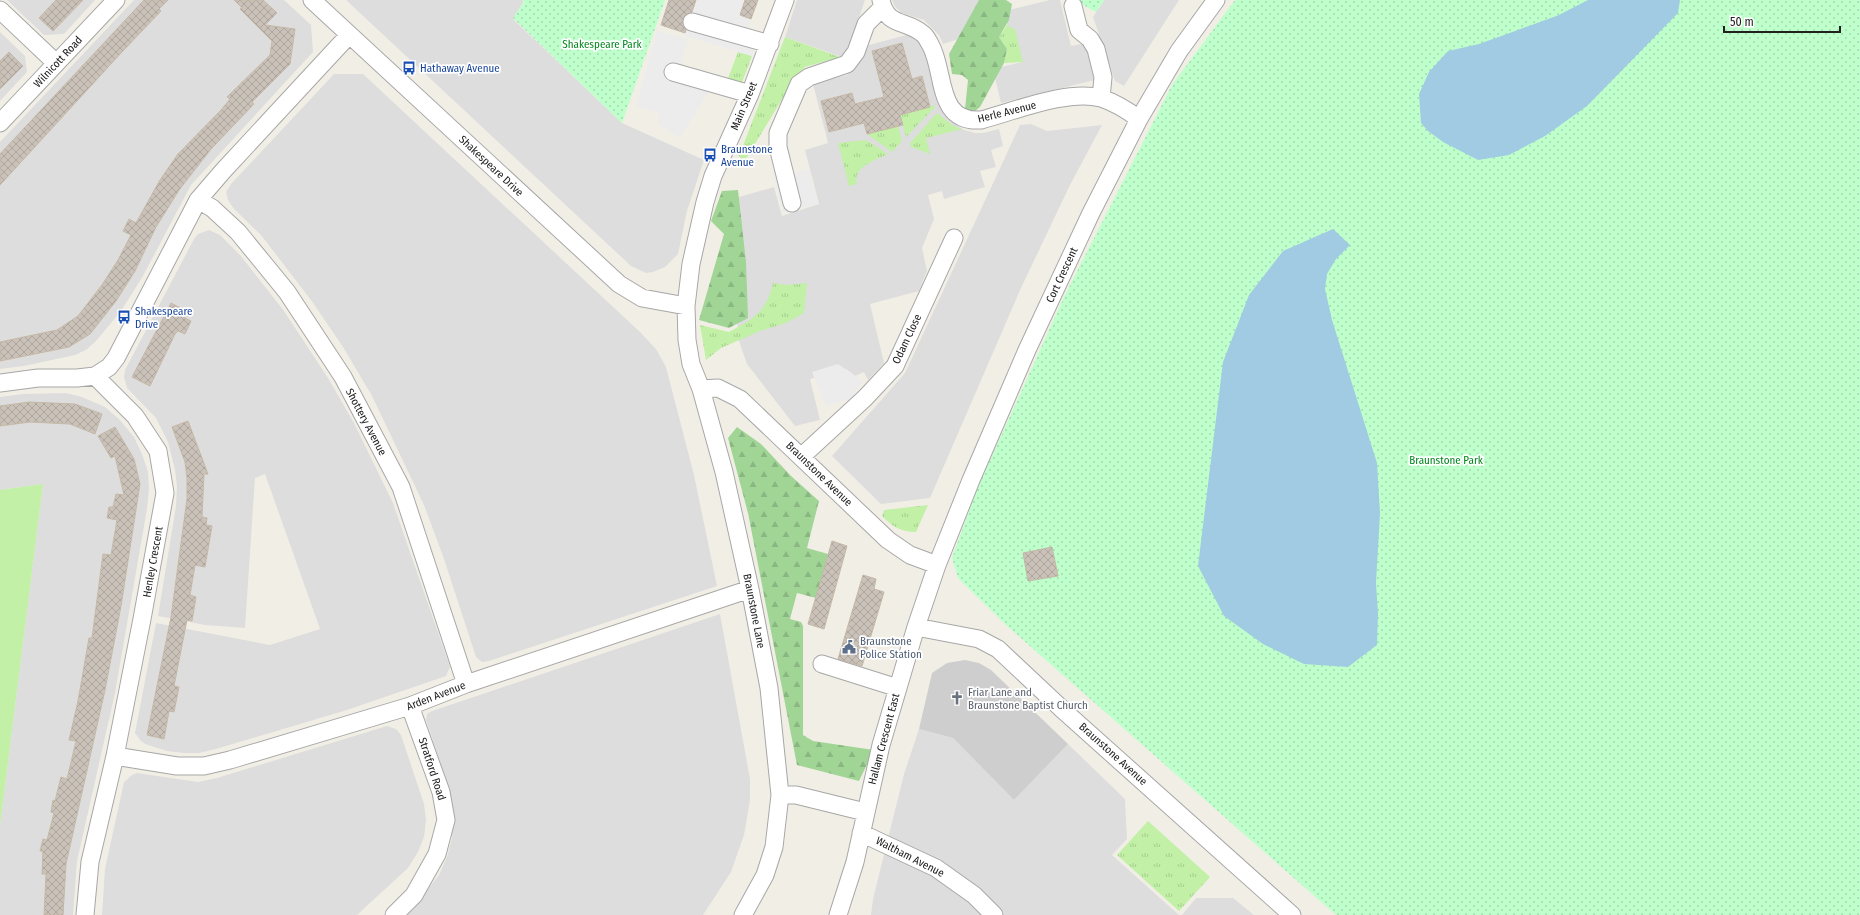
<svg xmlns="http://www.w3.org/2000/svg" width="1860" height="915" font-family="'Fira Sans Condensed',sans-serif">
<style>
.residential{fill:#dedddd}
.religious{fill:#cecece}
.grass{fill:url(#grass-tufts)}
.forest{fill:url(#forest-firs)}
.park{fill:url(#park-dots)}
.garden{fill:#c1f0a6}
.parking{fill:#ececec}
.water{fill:#a1cbe3}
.building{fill:url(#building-cross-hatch);stroke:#c5b8a6}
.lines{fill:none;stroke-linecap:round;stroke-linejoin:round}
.minor-casing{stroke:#a7a7a7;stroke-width:19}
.minor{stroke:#fff;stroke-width:17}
.labels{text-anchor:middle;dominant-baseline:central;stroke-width:3.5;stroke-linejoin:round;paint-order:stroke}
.park-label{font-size:11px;fill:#01851d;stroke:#fff}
.street-label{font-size:11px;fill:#202020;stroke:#fff}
.transit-label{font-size:11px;fill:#164399;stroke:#fff;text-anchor:start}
.service-label{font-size:11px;fill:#4e5e75;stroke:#fff;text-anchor:start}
.worship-label{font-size:11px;fill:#5b616d;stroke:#fff;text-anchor:start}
</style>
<defs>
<pattern id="grass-tufts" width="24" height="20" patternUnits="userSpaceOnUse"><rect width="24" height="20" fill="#c1f0a6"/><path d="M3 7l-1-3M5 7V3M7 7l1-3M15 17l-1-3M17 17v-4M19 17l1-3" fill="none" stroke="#a6ce8f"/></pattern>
<pattern id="forest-firs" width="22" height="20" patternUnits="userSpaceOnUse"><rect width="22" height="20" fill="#a0d596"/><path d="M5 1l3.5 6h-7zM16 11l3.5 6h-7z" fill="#8ab781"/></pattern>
<pattern id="park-dots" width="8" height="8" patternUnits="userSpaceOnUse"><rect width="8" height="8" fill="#beffcc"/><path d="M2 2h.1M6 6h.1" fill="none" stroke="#a3daaf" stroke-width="1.8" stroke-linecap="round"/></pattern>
<pattern id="building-cross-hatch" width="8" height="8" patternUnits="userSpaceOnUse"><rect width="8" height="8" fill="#cac2b8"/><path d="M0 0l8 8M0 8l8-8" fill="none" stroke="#ada69e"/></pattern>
</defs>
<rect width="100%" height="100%" fill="#f1efe5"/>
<path class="residential" d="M7 0H95L64 34 44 35Z
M134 0H284L311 25 313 52 191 185 143 276 121 311 96 341 86 350 75 355 24 366 0 369V142Z
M346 0H522L524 1 513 19 622 123 704 160 687 211 678 254 665 267 653 272 646 273 631 266Z
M797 0H865L845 58 785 37Z
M892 0H979L974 34 943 44 939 35 924 20 902 13 895 7Z
M1050 0H1060L1071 46 1086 43 1095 80 1001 103 993 69 1022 62 1009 31 1004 11Z
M1104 0H1179L1124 86 1115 81 1093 17Z
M0 32 25 56 27 72 0 101Z
M910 34 918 40 927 54 938 102 948 119 964 130 975 133H983L999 129 1003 146 991 150 996 167 980 171 985 187 944 199 942 191 928 195 934 219 922 248 927 271 919 291 870 304 884 363 868 380 864 372 855 376 846 369 810 379 820 420 795 426 747 364 739 341 735 299 732 199 774 187 782 216 819 204 805 150 828 143 813 84 847 75 856 67 869 45Z
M334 74H363L640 332 656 349 666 367 694 475 717 586 489 661 482 662 476 657 443 556 424 505 372 396 343 347 311 300 261 235 234 209 228 200 226 192 231 184Z
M1031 124 1047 131 1102 125 1070 185 1021 288 930 498 881 504 832 456 905 373 1020 125Z
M209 230 220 235 240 255 284 311 328 378 354 423 393 503 450 667 446 676 347 710 216 749 199 753H184L167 751 145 744 140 740 135 733 156 623 270 645 320 629 265 474 255 478 245 628 205 625 158 616 176 506 177 486 175 470 168 442 156 418 127 388 124 377 125 370 194 239 198 234Z
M66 393 82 397 105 407 119 419 134 437 142 454 148 472 149 488 147 509 115 693 77 861 73 915H0V826L43 484 0 490V397L23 394Z
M720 614 750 779V800L744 835 731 872 703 915H398L424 894 439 875 447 857 452 838 451 794 426 720 427 714 432 711Z
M387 726 396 729 401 735 424 804 426 820 424 837 418 852 408 868 357 915H102L105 869 124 782 132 775 137 773 198 782 217 778Z
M919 729 953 738 1014 800 1068 744 1125 799 1127 839 1112 855 1179 915H871L873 899 904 774Z
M1196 898H1233L1254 915H1182Z"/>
<path class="religious" d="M965 660 979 663 991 670 1068 744 1014 800 953 738 919 729 932 673 947 663Z"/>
<path class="grass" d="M1008 24 1009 27 1015 29 1023 62 1004 63 1007 49 999 37Z
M785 37 840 57 805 67 795 78 744 162 739 156Z
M738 52 752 56 741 85 727 81Z
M934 105 935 107 906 137 900 115Z
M937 113 952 125 962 129 926 138 930 154 911 147 910 143Z
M898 126 902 141 892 152 867 134Z
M866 140 888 154C876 160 852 167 857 184L849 186 838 143Z
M773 283 787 285 807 283 804 313 786 323 760 331 721 348 706 360 700 325 729 332C754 318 766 313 773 283Z
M928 505 916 532C901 532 893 527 882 516L884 510Z
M1148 821 1210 877 1179 911 1117 855Z"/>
<path class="forest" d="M979 0H1006L1012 4 1009 20 999 37 1007 49 1004 63 980 107 974 112 965 109 968 80 962 75 952 74 949 54Z
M738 190 746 262 748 318 729 328 699 320 724 234 711 221 722 191Z
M737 427 761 444 791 476 819 501 807 548 828 554 816 598 797 593 790 619 801 622 803 626V735L813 741 874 750 859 781 797 765 748 513 728 438Z"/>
<path class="park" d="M522 0H665L622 123 513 18 524 2Z
M1074 0H1104L1096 12Z
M1235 0H1860V915H1336L1006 625 958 578 952 558 977 489 1064 297 1172 85Z"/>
<path class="garden" d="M43 484 0 826V490Z"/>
<path class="parking" d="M697 0H745L740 15 751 19 748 30 760 34 752 56 685 36Z
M657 31 688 39 681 66 716 80 680 138 658 125 659 113 636 106Z
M809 169 818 204 783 213 774 178Z
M838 364 863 381 851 399 826 406 812 372Z"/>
<path class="water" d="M1588 0H1680L1678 13 1587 106 1545 136 1509 155 1478 160 1443 142 1428 131 1421 123 1419 94 1429 72 1448 51 1479 44 1507 34 1559 15Z
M1333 229 1350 245 1336 259 1327 274 1325 289 1332 320 1377 463 1380 513 1376 583 1378 614 1377 645 1348 667 1304 664 1263 644 1224 616 1198 566 1223 362 1249 295 1283 251Z"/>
<path class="building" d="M56 0H83L53 31 39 18Z
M144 0H168L159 9 161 11 121 53 0 185V154Z
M234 0H263L277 13 265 25 295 29 290 64 252 102 254 104 211 149 179 190 156 227 135 271 116 301 90 334 69 347 0 361V342L57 330 78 316 102 285 118 260 131 235 123 231 129 219 136 223 160 180 178 154 221 110 230 99 227 97 270 55 272 41 240 9 242 8Z
M669 0H696L692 12 685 15 683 19 682 25 686 30 685 33 661 25Z
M745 0H758L751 19 740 15Z
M902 43 912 79 922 76 930 107 900 115 903 125 867 134 864 123 829 132 821 101 852 93 855 104 884 97 872 51Z
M9 52 23 66 0 89V61Z
M171 303 188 312 185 318 191 321 185 334 178 331 175 334 150 386 132 377Z
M29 402 75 404 102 414 95 434 70 424 30 422 0 426V406Z
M188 421 208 474H204L202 517 207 518 206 525 212 526 205 567 195 565 190 595 196 597 192 621 187 620 174 686 179 687 174 712 169 711 164 739 147 735 171 617 187 499V478L185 462 172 427Z
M115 427 134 459 140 484 121 606 105 690 66 864 63 915H44L46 874H42L43 851H40L43 839 47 840 54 813 51 812 53 800 55 801 61 777 67 779 76 741 69 740 78 701 89 638H92L103 554 111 555 117 520 107 518 109 507H113L116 494 124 495 115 456 111 458 98 436Z
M832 541 847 546 824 629 808 624Z
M1052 547 1058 576 1028 581 1023 553Z
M863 575 876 579 874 589 884 592 862 666 838 659Z"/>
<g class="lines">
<g class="minor-casing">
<path id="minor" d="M312 0 619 284 642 298 686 306
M881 0C887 28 906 19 923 34 926 36 928 41 930 44 946 71 935 123 981 120 1015 111 1068 89 1101 98 1116 103 1127 110 1139 119
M1073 6 1079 30 1090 39 1096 49 1103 77 1101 98
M0 10 56 63
M692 22 770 44
M673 72 750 94
M0 123 116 0
M198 200 212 208 238 232 287 292 343 377 401 487 466 684
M792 203 778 147V133L799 84 809 77 847 64 856 52 866 24 882 8
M0 383 38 378H77L95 376 109 367 116 358 198 200 223 171 349 35
M701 389 718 388 740 399 888 540 910 555 937 565
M801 457 865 398 895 366 954 238
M916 627 979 639 998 649 1064 711 1292 915
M822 664 898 688
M115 756 177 766H204L230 760 410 706 466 684 750 589
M780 795H796L865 812
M861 833 936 868 974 895 994 915
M85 915 90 862 115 756 142 619 165 493 158 451 135 416 95 376
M394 915 414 895 437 854 446 820 441 792 410 706
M743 915 765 875 774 847 780 795 769 688 750 589 724 472 701 389 691 364 687 340 686 306 691 264 705 202 713 176 750 94 785 0
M838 915 855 862 881 745 916 627 937 565 971 480 1027 350 1091 213 1139 119 1179 51 1216 0"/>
</g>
<use href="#minor" class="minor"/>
</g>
<defs>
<g id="bus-bare" transform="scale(1.08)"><path d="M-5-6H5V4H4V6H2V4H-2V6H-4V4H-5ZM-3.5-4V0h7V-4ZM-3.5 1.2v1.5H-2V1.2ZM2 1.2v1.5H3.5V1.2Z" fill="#1a4fb4" stroke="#fff" stroke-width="2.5" paint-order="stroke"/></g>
<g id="civic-bare" transform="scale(1.08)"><path d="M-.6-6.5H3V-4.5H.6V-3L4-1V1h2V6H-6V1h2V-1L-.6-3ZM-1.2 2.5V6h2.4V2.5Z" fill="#5c6f8a" stroke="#fff" stroke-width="2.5" paint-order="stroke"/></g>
<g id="church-bare" transform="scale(1.08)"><path d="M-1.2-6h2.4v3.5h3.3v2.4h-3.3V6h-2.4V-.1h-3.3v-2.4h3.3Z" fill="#6b7280" stroke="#fff" stroke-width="2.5" paint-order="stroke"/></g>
</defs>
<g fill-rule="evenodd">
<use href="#bus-bare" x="409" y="68"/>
<use href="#bus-bare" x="710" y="155"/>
<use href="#bus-bare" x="124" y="317"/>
<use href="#civic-bare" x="849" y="647"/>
<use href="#church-bare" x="957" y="698"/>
</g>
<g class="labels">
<g class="park-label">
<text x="602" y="44">Shakespeare Park</text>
<text x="1446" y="460">Braunstone Park</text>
</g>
<g class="street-label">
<text transform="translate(58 62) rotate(-47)">Wilnicott Road</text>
<text transform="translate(744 106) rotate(-67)">Main Street</text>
<text transform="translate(1007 112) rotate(-14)">Herle Avenue</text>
<text transform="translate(491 166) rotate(43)">Shakespeare Drive</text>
<text transform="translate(1062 275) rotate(-65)">Cort Crescent</text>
<text transform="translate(907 339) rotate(-65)">Odam Close</text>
<text transform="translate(366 422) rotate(62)">Shottery Avenue</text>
<text transform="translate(819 474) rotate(44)">Braunstone Avenue</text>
<text transform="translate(153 562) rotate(-80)">Henley Crescent</text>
<text transform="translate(754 611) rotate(79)">Braunstone Lane</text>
<text transform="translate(436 696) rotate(-21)">Arden Avenue</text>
<text transform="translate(884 739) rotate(-75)">Hallam Crescent East</text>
<text transform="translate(1113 754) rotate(42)">Braunstone Avenue</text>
<text transform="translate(432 769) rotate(72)">Stratford Road</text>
<text transform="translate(910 857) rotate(27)">Waltham Avenue</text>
</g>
<g class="transit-label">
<text x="420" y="68">Hathaway Avenue</text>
<text x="721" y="149">Braunstone<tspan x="721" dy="13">Avenue</tspan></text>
<text x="135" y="311">Shakespeare<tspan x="135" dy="13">Drive</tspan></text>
</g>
<g class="service-label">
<text x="860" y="641">Braunstone<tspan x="860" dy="13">Police Station</tspan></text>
</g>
<g class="worship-label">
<text x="968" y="692">Friar Lane and<tspan x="968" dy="13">Braunstone Baptist Church</tspan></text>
</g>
</g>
<path d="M1724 26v6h116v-6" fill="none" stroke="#202020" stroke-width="2"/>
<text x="1730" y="26" font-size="12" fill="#202020" stroke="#ffffff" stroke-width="3" paint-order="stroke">50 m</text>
</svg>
